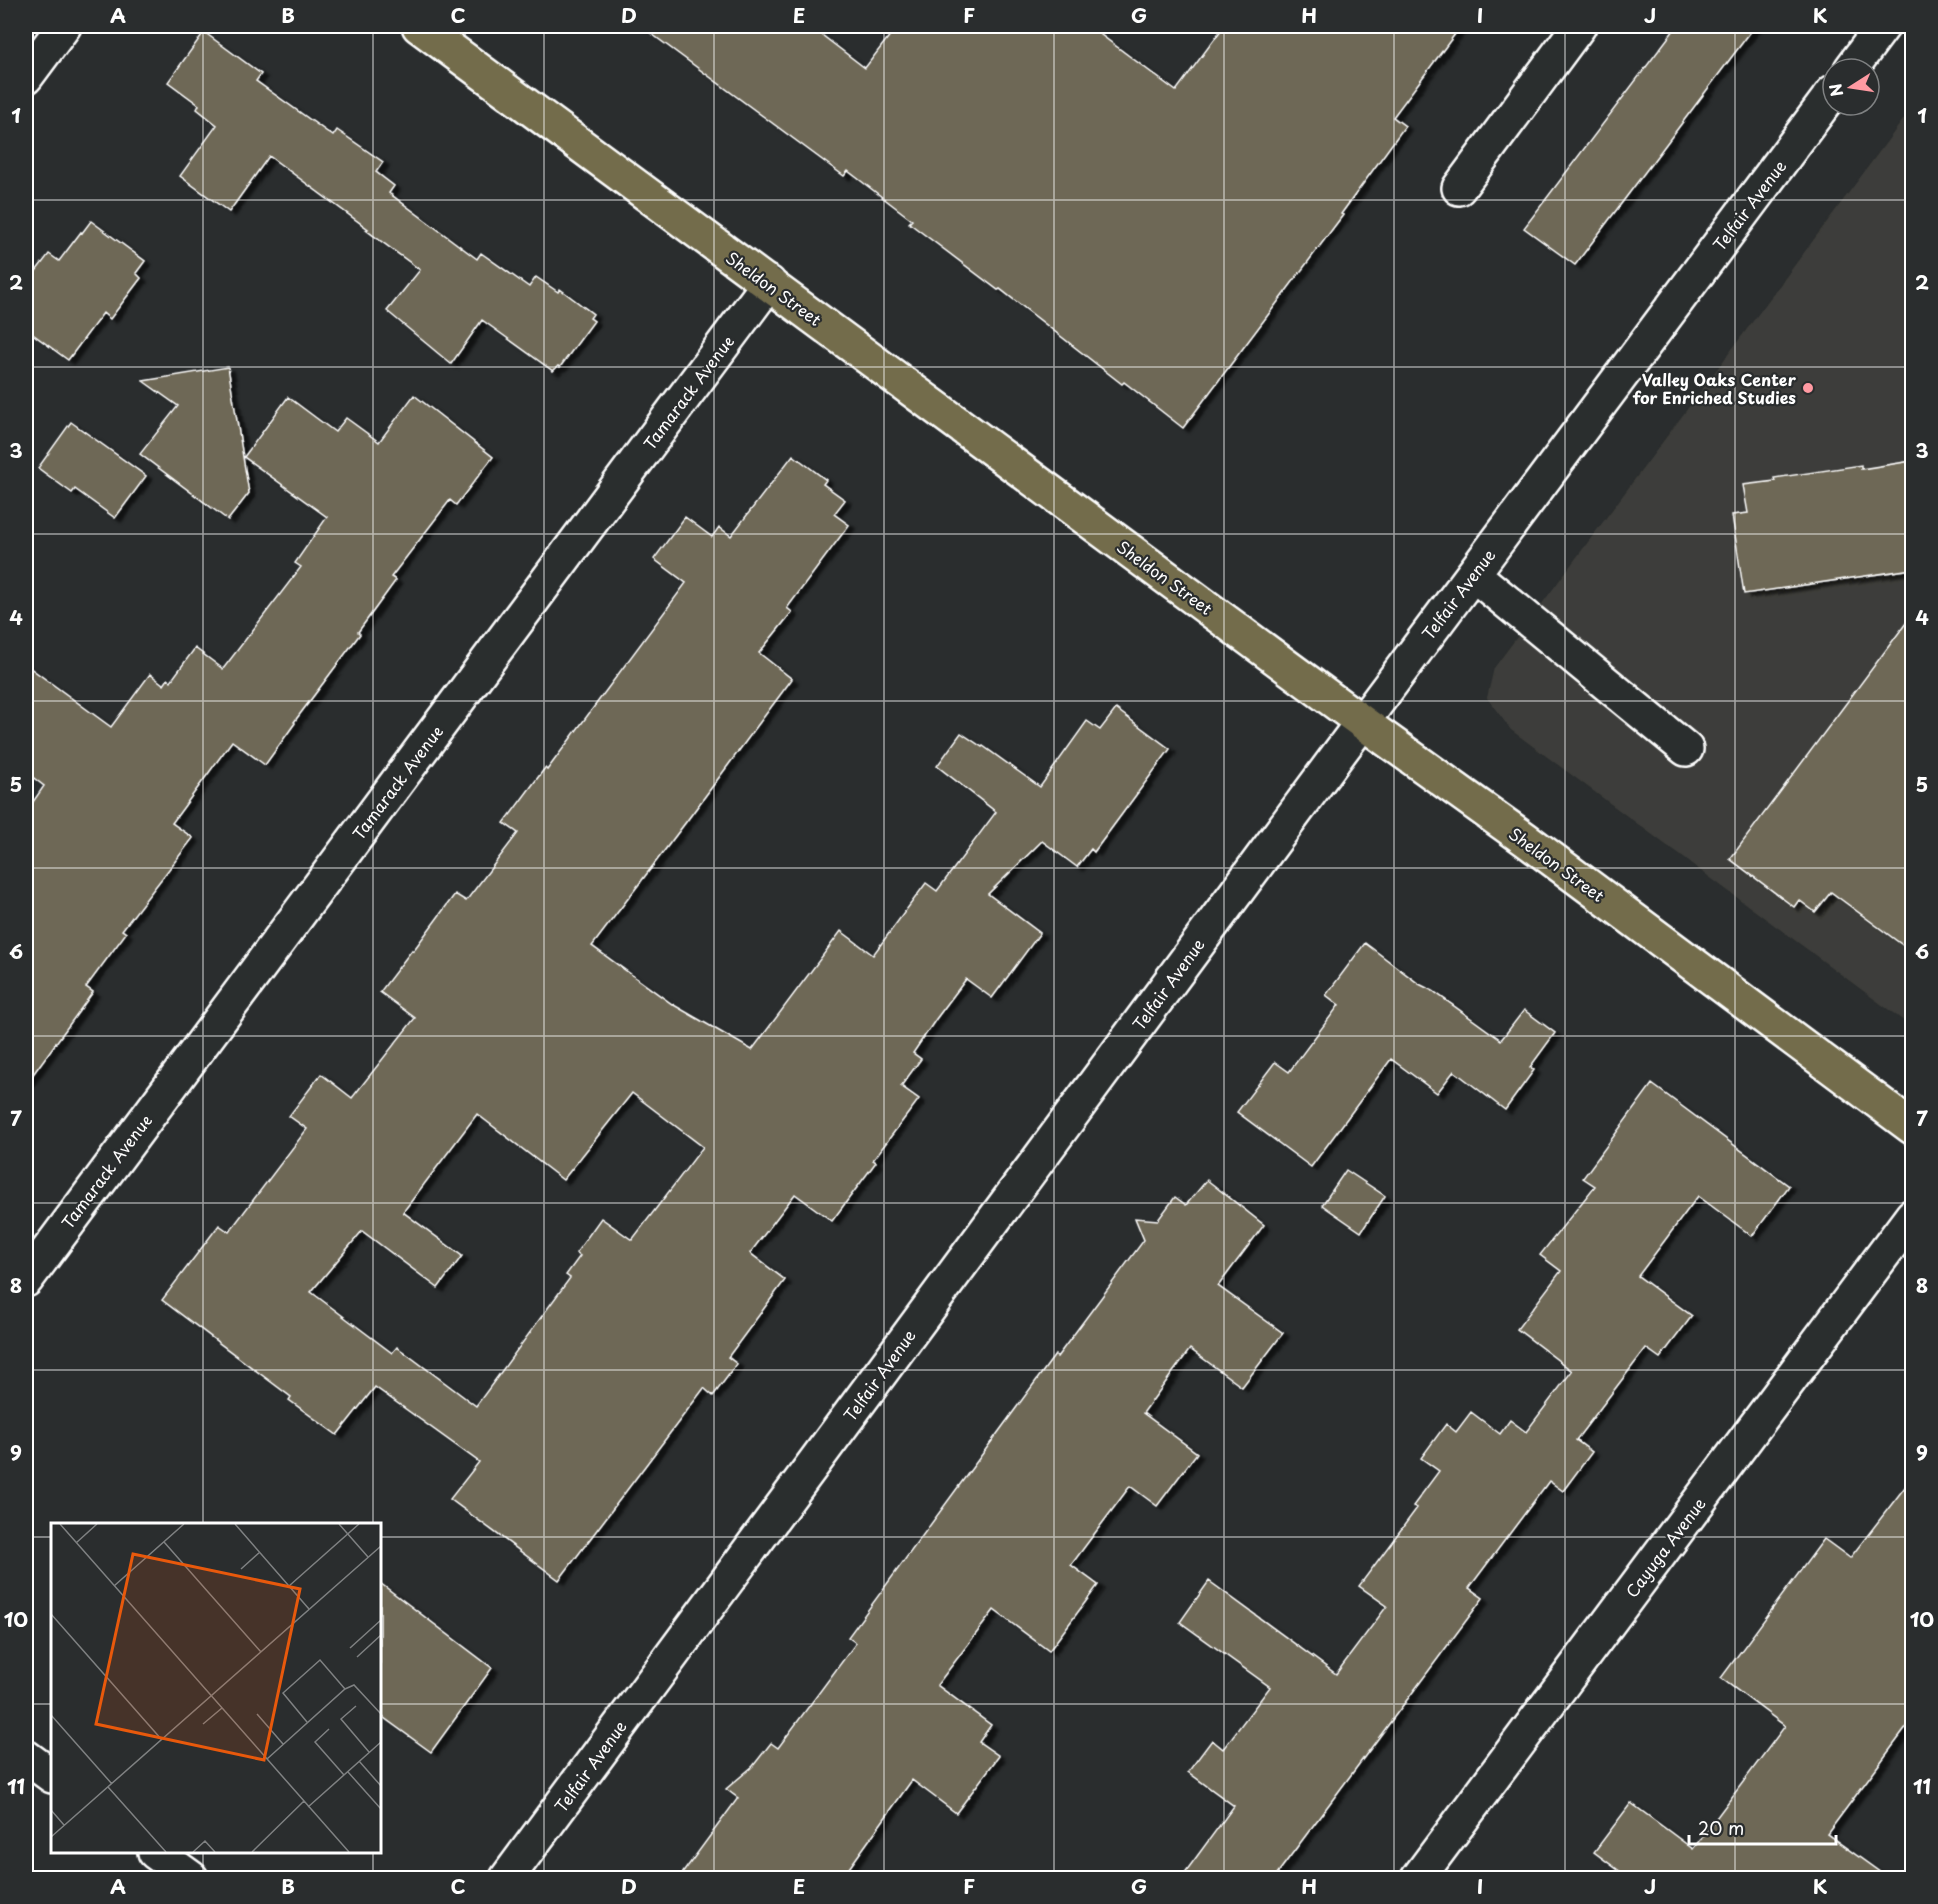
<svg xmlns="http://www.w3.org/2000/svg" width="1938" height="1904" font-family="'Playpen Sans',sans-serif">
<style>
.built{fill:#3e3e3a}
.building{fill:#6e6756;stroke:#fff;stroke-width:1.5;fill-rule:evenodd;filter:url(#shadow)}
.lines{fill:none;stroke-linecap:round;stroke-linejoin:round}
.minor-casing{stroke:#fff;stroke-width:38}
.major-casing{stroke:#fff;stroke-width:38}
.minor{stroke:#2a2d2e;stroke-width:33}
.major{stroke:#736c4b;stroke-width:33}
.grid{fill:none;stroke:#fff;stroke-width:1.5;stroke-opacity:0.55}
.poi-dot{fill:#ff9aa2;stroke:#2a2d2e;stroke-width:2}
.labels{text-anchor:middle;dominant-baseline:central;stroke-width:4.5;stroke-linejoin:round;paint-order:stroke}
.street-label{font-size:16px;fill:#fff;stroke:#2a2d2e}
.poi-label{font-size:16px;font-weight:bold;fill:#fff;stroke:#2a2d2e;text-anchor:end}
.inset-road{fill:none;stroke:#7f8182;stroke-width:1.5}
.view{fill:#e8590c;fill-opacity:0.15;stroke:#e8590c;stroke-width:3}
.inset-edge{fill:none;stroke:#fff;stroke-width:3}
.neatline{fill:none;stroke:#fff;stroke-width:2}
.grid-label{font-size:20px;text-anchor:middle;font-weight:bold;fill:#fff}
</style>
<defs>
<filter id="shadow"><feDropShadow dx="6" dy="4" stdDeviation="1.5" flood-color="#0009"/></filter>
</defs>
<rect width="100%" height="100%" fill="#2a2d2e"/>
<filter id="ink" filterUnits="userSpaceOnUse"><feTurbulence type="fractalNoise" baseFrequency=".0167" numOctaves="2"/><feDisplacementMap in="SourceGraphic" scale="12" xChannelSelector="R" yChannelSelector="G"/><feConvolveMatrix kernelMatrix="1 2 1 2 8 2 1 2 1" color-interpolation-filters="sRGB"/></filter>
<g filter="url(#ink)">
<path class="built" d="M1912 108V1027L1511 730 1487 698 1494 668Z"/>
<path class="building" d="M641 26H810L865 68 897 26H1089L1176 91 1224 26H1461L1393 117 1405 126 1341 214 1343 215 1183 428 1124 382 1122 384 1000 289 998 290 909 223 912 220 848 171 844 176Z
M1677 26H1755L1575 265 1524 228Z
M204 32 261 74 256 81 333 136 337 130 383 162 376 172 394 186 389 193 477 259 481 253 529 287 536 277 558 292 560 289 593 314 590 318 594 321 560 367 558 366 553 371 482 320 451 364 387 311 420 270 366 230 368 229 269 156 229 212 180 176 217 125 197 109 199 105 168 82Z
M91 221 145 261 136 273 141 278 110 319 103 313 68 360 26 329V284L49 254 59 261 81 232 82 233Z
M228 367 249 493 228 520 140 454 178 406 143 381Z
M414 395 493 457 456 505 450 500 391 577 396 580 358 632 360 634 294 722 295 723 265 765 232 741 172 823 193 838 122 930 126 933 86 987 93 992 26 1084V812L44 786 26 772V665L111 727 150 674 164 685 168 679 171 681 195 648 223 669 301 567 295 563 327 517 244 457 288 397 335 432 346 418 379 442Z
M71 422 146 476 115 518 75 489 72 493 38 468Z
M793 455 826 480 823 484 845 500 834 514 849 525 787 608 792 612 759 653 792 679 686 822 592 946 672 1004 752 1050 841 931 873 955 926 883 937 891 996 812 937 766 961 733 982 747 983 746 1040 787 1087 721 1100 730 1116 709 1170 749 1094 852 1091 849 1077 867 1042 841 988 894 1040 933 992 998 966 979 936 1019 913 1053 921 1059 901 1086 919 1099 873 1160 876 1162 832 1221 795 1194 750 1253 785 1280 728 1357 737 1364 713 1396 704 1388 559 1580 450 1499 479 1462 375 1387 337 1435 289 1400 291 1397 162 1300 219 1225 229 1232 307 1129 289 1116 321 1074 352 1098 415 1018 380 992 412 950 413 951 455 894 466 901 518 833 504 823 545 768 547 770 686 583 654 559 685 517 712 537 719 527 731 536ZM632 1093 703 1147 632 1240 601 1218 576 1253 580 1256 566 1275 570 1278 476 1406 397 1347 392 1353 311 1292 362 1231 438 1288 462 1256 403 1212 477 1114 563 1180Z
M1912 461V569L1744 594 1732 515 1748 513 1743 485 1775 481 1774 478 1861 465V469Z
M1912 615V952L1831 892 1815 912 1799 900 1794 907 1730 859Z
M1365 943 1419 984 1433 991 1501 1040 1524 1010 1555 1033 1530 1067 1534 1070 1505 1110 1454 1071 1437 1093 1391 1059 1311 1167 1237 1112 1275 1062 1289 1072 1339 1005 1326 995Z
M1652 1084 1789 1186 1752 1236 1698 1196 1638 1276 1692 1316 1660 1358 1646 1348 1576 1440 1592 1452 1563 1491 1549 1481 1469 1588 1483 1598 1274 1878H1181L1234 1806 1188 1772 1212 1740 1223 1749 1270 1687 1180 1622 1209 1581 1336 1674 1387 1606 1359 1586 1417 1508 1413 1506 1439 1471 1421 1458 1446 1424 1456 1432 1471 1412 1500 1434 1510 1420 1526 1432 1572 1371 1517 1329 1561 1271 1540 1255 1595 1186 1583 1178Z
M1346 1170 1385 1196 1361 1232 1322 1205Z
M1207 1180 1264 1225 1218 1286 1283 1333 1242 1387 1190 1349 1143 1413 1197 1453 1157 1506 1130 1486 1071 1565 1098 1585 1049 1651 994 1610 937 1685 991 1725 979 1742 999 1756 956 1813 912 1780 842 1878H679L738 1798 726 1789 753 1766 771 1743 778 1748 856 1643 848 1637 1055 1355 1057 1357 1144 1240 1135 1218 1158 1220 1175 1197 1186 1205Z
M1912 1478V1720L1827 1834 1888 1878H1629L1594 1852 1631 1803 1693 1849 1785 1726 1721 1678 1824 1539 1850 1558Z
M380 1583 492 1668 431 1752 380 1715Z"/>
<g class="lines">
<g class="minor-casing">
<path id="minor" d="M1851 69 1883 26
M26 77 64 26
M1459 188 1579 26
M1473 574 1686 749
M26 1280 769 283
M26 1757 52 1776
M155 1852 191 1878
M507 1878 1340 752 1833 92
M1418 1878 1912 1216"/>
</g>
<g class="major-casing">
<path id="major" d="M419 26 1362 722 1525 839 1912 1127"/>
</g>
<use href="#minor" class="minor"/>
<use href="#major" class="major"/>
</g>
</g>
<path class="grid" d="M203 26V1524M373 26V1524M544 26V1878M714 26V1878M884 26V1878M1054 26V1878M1224 26V1878M1394 26V1878M1565 26V1878M1735 26V1878M26 200H1912M26 367H1912M26 534H1912M26 701H1912M26 868H1912M26 1036H1912M26 1203H1912M26 1370H1912M26 1537H52M380 1537H1912M26 1704H52M380 1704H1912M203 1852V1878M373 1852V1878"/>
<circle class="poi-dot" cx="1808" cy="388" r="6"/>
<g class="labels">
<g class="street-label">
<text transform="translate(1749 205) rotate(-53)">Telfair Avenue</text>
<text transform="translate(774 288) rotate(36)">Sheldon Street</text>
<text transform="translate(688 392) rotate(-53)">Tamarack Avenue</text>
<text transform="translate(1165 577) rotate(36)">Sheldon Street</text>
<text transform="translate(1458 594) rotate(-53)">Telfair Avenue</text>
<text transform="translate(397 782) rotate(-53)">Tamarack Avenue</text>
<text transform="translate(1557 864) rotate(36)">Sheldon Street</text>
<text transform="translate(1168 984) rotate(-54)">Telfair Avenue</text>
<text transform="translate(106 1171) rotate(-53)">Tamarack Avenue</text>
<text transform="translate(879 1375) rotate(-54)">Telfair Avenue</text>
<text transform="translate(1665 1547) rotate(-53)">Cayuga Avenue</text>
<text transform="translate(590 1766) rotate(-54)">Telfair Avenue</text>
</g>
<g class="poi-label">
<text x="1796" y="379">Valley Oaks Center<tspan x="1796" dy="18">for Enriched Studies</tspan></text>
</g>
</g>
<g transform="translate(51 1523)">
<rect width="330" height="330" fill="#2a2d2e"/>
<path class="inset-road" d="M9 1 298 329M184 1 258 86M288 1 317 34M113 19 210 129M25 20 46 1M190 46 209 29M63 63 133 1M238 63 308 1M0 91 111 217M299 125 330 97M306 134 330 112M305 183 290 196 318 229M206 191 232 221M0 192 61 261M256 199 232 170 269 137 294 166M152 201 171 185M278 206 264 219 293 252M216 236 294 166 303 162 330 191M308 238 330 263M297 249 330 286M57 264 115 329M257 284 330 219M0 287 13 302M0 314 330 23M142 329 154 318 164 329M201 329 253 278"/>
<path class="view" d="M82 31 249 66 213 237 45 201Z"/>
<rect width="330" height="330" class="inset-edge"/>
</g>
<rect width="1938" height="1904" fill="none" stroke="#2a2d2e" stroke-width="66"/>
<g transform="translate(1851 87) rotate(258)"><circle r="28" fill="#2a2d2e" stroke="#7f8182" stroke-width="1.5"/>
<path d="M0-4.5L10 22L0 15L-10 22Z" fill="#ff9aa2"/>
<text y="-9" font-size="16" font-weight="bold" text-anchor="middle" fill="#ffffff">N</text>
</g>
<path d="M1689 1835v9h147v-9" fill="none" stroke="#ffffff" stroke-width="3"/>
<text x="1698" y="1835" font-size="18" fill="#ffffff" stroke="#2a2d2e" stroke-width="4.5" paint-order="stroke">20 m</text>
<rect x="33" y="33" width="1872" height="1838" class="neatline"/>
<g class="grid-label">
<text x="118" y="23">A</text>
<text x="288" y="23">B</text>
<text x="458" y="23">C</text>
<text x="629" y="23">D</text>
<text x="799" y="23">E</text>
<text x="969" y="23">F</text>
<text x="1139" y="23">G</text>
<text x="1309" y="23">H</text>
<text x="1480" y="23">I</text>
<text x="1650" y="23">J</text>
<text x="1820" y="23">K</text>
<text x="16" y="123">1</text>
<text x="1922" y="123">1</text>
<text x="16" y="290">2</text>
<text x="1922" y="290">2</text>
<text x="16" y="458">3</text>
<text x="1922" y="458">3</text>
<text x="16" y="625">4</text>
<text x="1922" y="625">4</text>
<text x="16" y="792">5</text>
<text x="1922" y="792">5</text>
<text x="16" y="959">6</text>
<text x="1922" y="959">6</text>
<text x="16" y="1126">7</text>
<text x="1922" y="1126">7</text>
<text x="16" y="1293">8</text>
<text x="1922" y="1293">8</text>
<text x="16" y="1460">9</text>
<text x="1922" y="1460">9</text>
<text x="16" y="1627">10</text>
<text x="1922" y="1627">10</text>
<text x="16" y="1794">11</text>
<text x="1922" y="1794">11</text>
<text x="118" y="1894">A</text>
<text x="288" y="1894">B</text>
<text x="458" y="1894">C</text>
<text x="629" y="1894">D</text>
<text x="799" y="1894">E</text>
<text x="969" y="1894">F</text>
<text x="1139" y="1894">G</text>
<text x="1309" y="1894">H</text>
<text x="1480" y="1894">I</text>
<text x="1650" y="1894">J</text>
<text x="1820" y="1894">K</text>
</g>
</svg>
